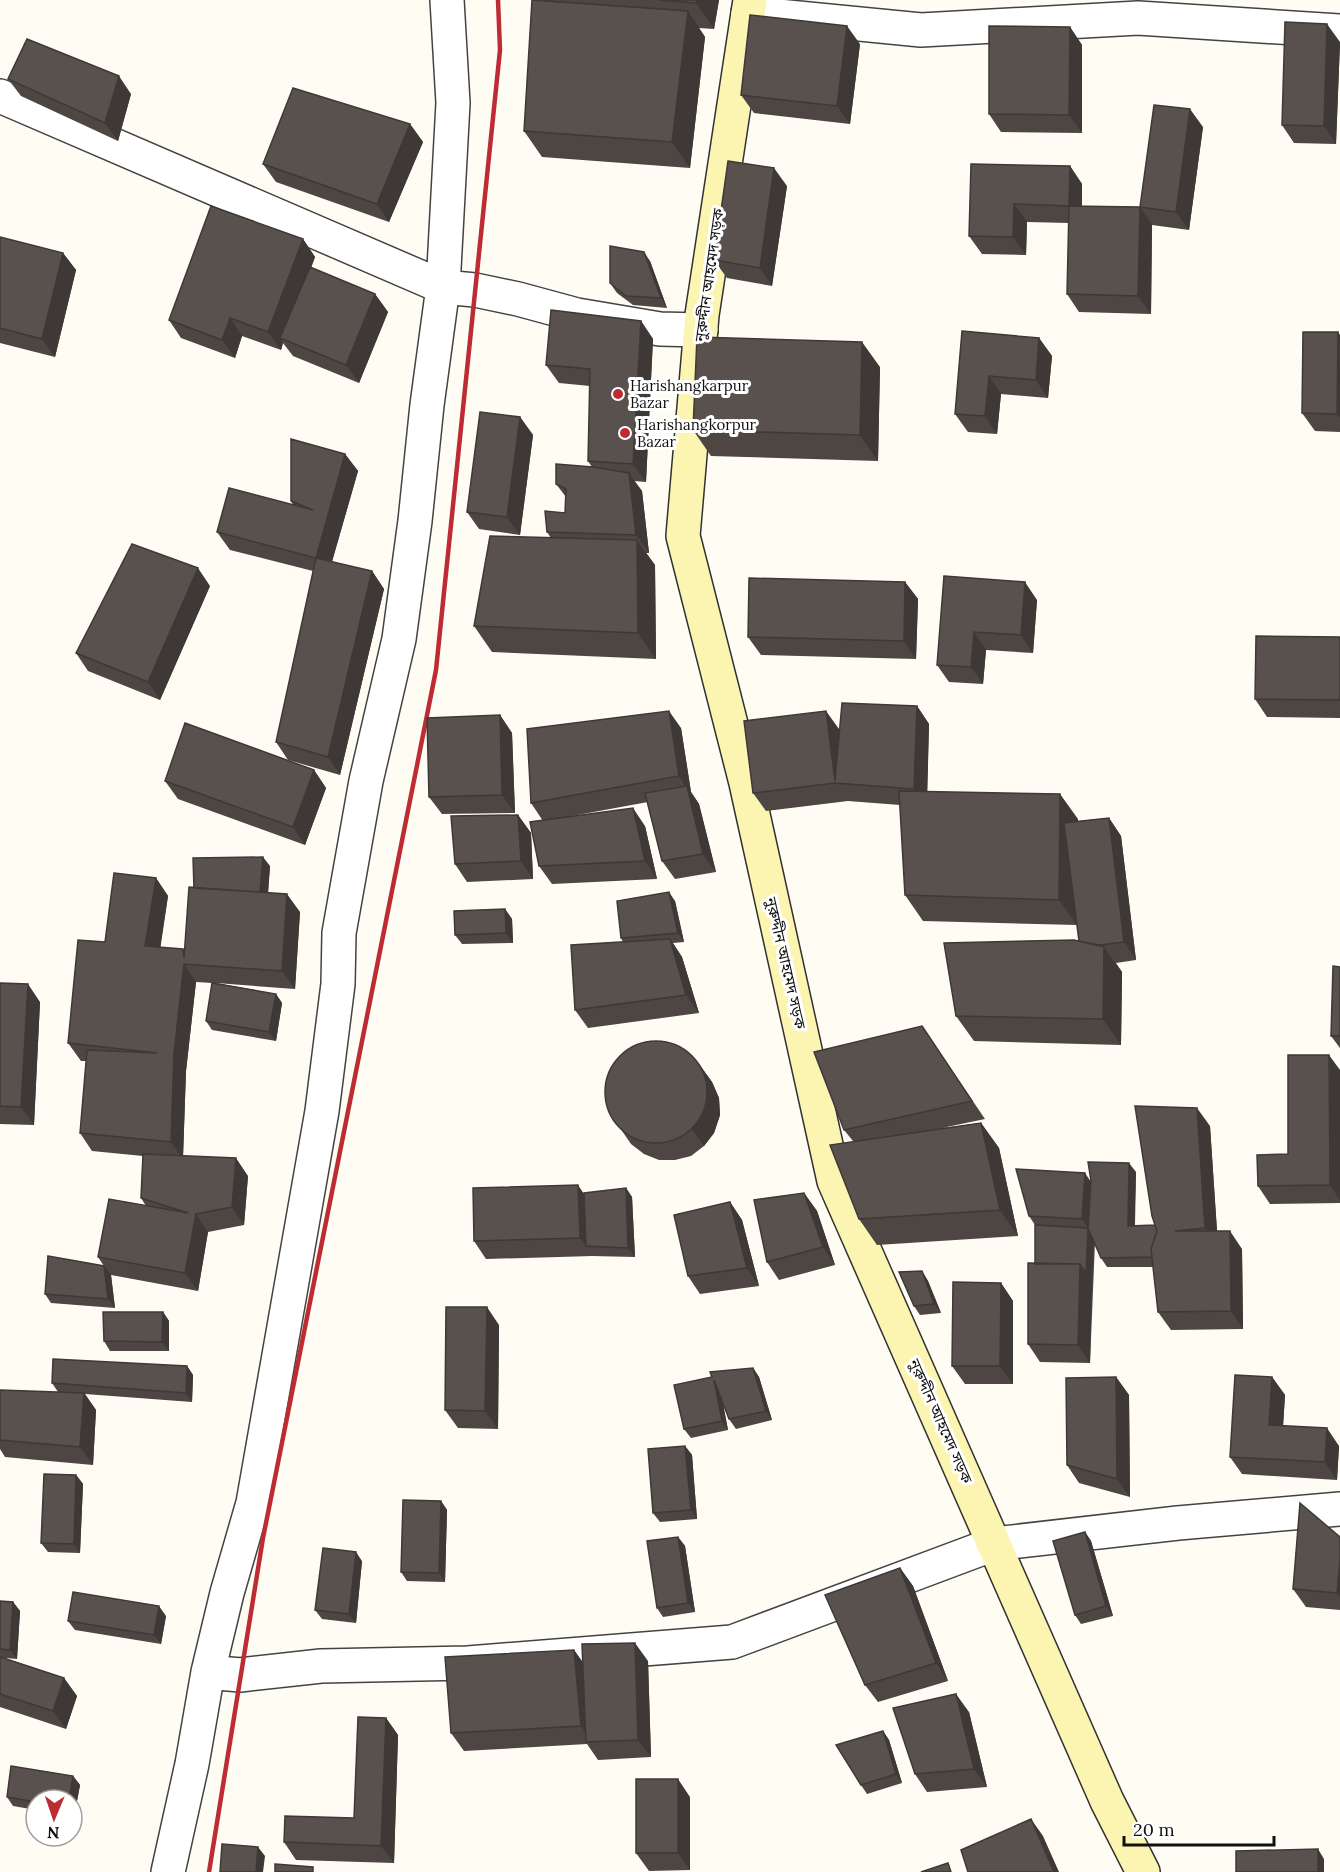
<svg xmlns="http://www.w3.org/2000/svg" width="1340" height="1872" font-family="Lora,'Noto Sans Bengali',serif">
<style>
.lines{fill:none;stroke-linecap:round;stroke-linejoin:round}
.minor-casing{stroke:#434343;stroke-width:36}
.secondary-casing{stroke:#323232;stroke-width:36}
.minor{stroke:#fff;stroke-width:33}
.secondary{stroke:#fcf4b1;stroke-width:33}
.rail{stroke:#bc2c32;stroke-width:4.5}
.wall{fill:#4d4642}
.shaded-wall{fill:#3e3936}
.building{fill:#59514d;stroke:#3e3936;stroke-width:1.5}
.poi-dot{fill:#bc2c32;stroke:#fff;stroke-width:2}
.labels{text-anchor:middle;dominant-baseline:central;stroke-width:6;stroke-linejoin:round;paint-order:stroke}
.street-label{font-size:15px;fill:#101010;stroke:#fff}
.poi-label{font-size:15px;fill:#101010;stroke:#fff;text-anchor:start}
</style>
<rect width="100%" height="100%" fill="#fffcf4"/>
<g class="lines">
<g class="minor-casing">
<path id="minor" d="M748 13 921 30 1138 18 1340 31
M0 96 443 287 475 290 518 299 577 315 660 329 701 330
M208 1672 240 1675 321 1666 468 1663 732 1642 994 1544 1178 1523 1340 1509
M168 1872 192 1764 208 1672 227 1593 253 1503 322 1111 338 984 339 933 366 781 399 639 415 521 427 405 443 287 453 103 447 0"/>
</g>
<g class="secondary-casing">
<path id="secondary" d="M750 0 702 315 683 536 746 783 834 1181 1107 1801 1143 1872"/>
</g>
<use href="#minor" class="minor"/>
<use href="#secondary" class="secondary"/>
<path class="rail" d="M209 1872 263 1538 436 670 500 50 498 0"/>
</g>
<path class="wall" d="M532 0H719L714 29 699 28 705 37 690 168 542 157 524 131Z
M1070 27 1082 45V133L1001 132 989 114Z
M1340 42 1336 144 1294 143 1282 125Z
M860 44 850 124 754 113 741 95Z
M8 79 131 94 118 141 21 96Z
M410 124 423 142 389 222 276 182 263 164Z
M1203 127 1189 230 1152 225 1151 314 1079 312 1067 294 1069 223 1027 222 1026 255 982 254 969 236 971 164 1070 166 1082 184V206L1140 207Z
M787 186 772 286 727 278 714 260Z
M0 237 63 253 76 270 55 357 0 343Z
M303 239 315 257 311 268 375 294 388 312 359 383 293 356 283 343 281 350 242 336 235 358 181 338 169 320Z
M650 261 667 308 633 305 617 293 610 283Z
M641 321 653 339 646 482 634 481 642 491 649 553H646L655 565 656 659 492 652 474 626 551 538 547 532 565 513 566 497 556 484 592 467 588 461 590 386 559 383 546 365Z
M962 331 1039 338 1052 356 1048 398 1001 394 997 434 968 432 955 414Z
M1340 335V432L1315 431 1302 413Z
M880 367 878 461 711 456 693 430Z
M520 417 533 435 520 535 479 529 467 512Z
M345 454 358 471 332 562 372 571 384 589 340 775 288 760 276 742 313 571 230 550 217 532 293 505 291 501Z
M944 576 1037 600 1033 653 986 650 983 684 949 682 937 665Z
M905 582 918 599 916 659 761 655 748 637Z
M210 586 160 700 88 671 76 653Z
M1340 637V718L1267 717 1255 699Z
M917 706 929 724 927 791 1078 819V821L1109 818 1121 836 1136 960 1116 963 1122 972 1121 1045 974 1041 956 1016 1079 941 1077 925 923 921 905 895 900 805 848 801 766 811 753 793 839 729V733Z
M500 715 512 733 515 813 442 814 429 797Z
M681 728 691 792 699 804 716 872 675 879 662 861 648 802 561 818 645 826 657 879 552 884 539 866 543 821 531 803Z
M314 770 326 788 305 845 178 799 165 781Z
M518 815 531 833 533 879 467 882 455 864Z
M270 866 268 893 300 912 295 989 216 983 276 994 282 1003 276 1041 212 1030 206 1021 212 983 196 982 186 1071 183 1156 248 1176 244 1225 208 1232 198 1291 111 1275 115 1308 51 1303 45 1294 104 1266 98 1257 146 1206 141 1198 143 1156 92 1151 80 1133 86 1061H81L68 1043 105 942 156 878 168 896 160 947 185 952 194 888Z
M675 901 684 942 673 943 682 957 699 1013 588 1028 575 1010 623 942 621 938Z
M505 909 512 919 513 943 462 944 455 935Z
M1340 967V1048L1331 1036Z
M0 983 40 1002 34 1125 0 1124Z
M922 1026 985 1119 942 1128 981 1123 999 1148 1018 1236 877 1245 859 1219 853 1141 844 1130Z
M699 1064 712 1082 719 1098 720 1115 714 1133 704 1146 691 1156 675 1160H659L644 1154 631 1144 609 1112Z
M1340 1070V1203L1270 1204 1258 1186 1288 1154Z
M1210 1126 1217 1231 1242 1249 1243 1329 1171 1330 1158 1312 1153 1267H1107L1101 1258 1095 1242 1090 1363 1040 1362 1028 1344 1035 1264V1225L1029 1216 1091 1181 1136 1172 1135 1226 1155 1225Z
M626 1188 632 1197 635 1257 592 1256 486 1259 474 1241 584 1193Z
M804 1193 817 1211 835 1265 779 1280 767 1262Z
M730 1202 742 1220 759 1286 700 1294 688 1276Z
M922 1271 928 1281 941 1313 920 1315 914 1306Z
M1001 1283 1013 1301V1384H965L952 1366Z
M163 1312 169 1321V1351H110L104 1341Z
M499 1325 498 1429 458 1428 445 1410Z
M187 1366 193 1375 192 1402 85 1394 96 1410 93 1465 5 1457 0 1449V1390L58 1392 52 1383Z
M753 1368 759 1377 772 1420 736 1429 729 1419 723 1403 728 1430 691 1438 684 1429Z
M1116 1377 1129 1395 1130 1497 1079 1483 1067 1465Z
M1272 1377 1285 1395 1283 1426 1339 1446 1337 1480 1242 1474 1230 1457Z
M685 1446 692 1455 697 1519 660 1522 653 1513Z
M76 1475 83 1484 80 1553 48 1552 41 1543Z
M441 1501 447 1510 445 1582 407 1581 401 1572Z
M1085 1532 1091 1541 1113 1616 1081 1624 1075 1615Z
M678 1537 685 1546 695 1612 663 1617 657 1608Z
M1340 1537V1610L1306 1607 1293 1589Z
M362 1561 356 1623 322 1619 315 1610Z
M900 1568 913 1586 948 1681 878 1702 865 1685Z
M0 1601 13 1602 20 1611 17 1659 5 1658 64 1678 77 1696 66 1729 0 1707Z
M166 1616 161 1644 75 1630 68 1621Z
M574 1650 583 1663 648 1661 651 1757 598 1760 587 1744 464 1751 451 1733Z
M969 1712 987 1787 927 1792 915 1774Z
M386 1718 398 1735 394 1863 296 1860 284 1842 354 1818Z
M883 1731 889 1740 902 1783 867 1794 861 1785Z
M73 1776 80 1785 74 1817 72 1816V1800H36V1810L13 1806 7 1797Z
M690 1797V1870L649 1871 636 1853Z"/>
<path class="shaded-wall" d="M697 0H719L714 29 696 3Z
M688 11 705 37 690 168 672 142Z
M1327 24 1340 42 1336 144 1324 126Z
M847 26 860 44 850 124 837 106Z
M1070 27 1082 45V133L1069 115Z
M119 76 131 94 118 141 105 123Z
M1190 109 1203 127 1189 230 1176 212Z
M410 124 423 142 389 222 377 204Z
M1070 166 1082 184V224L1069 206Z
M774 168 787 186 772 286 760 268Z
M1014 204 1027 222 1026 255 1013 237Z
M1140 207 1152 225 1151 314 1138 296Z
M303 239 315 257 284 340 280 338 283 343 281 350 268 332Z
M644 252 650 261 667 308 661 298Z
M63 253 76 270 55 357 42 339Z
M375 294 388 312 359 383 346 365Z
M230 318 242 336 235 358 222 340Z
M641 321 653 339 646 482 633 464Z
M1338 332 1340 335V418L1337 414Z
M1039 338 1052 356 1048 398 1036 380Z
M862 342 880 367 878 461 860 435Z
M989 376 1001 394 997 434 985 416Z
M520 417 533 435 520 535 507 517Z
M345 454 358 471 328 575 316 558Z
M629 473 642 491 649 553 636 535Z
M637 540 655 565 656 659 638 633Z
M198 568 210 586 160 700 148 682Z
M372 571 384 589 340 775 328 757Z
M905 582 918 599 916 659 904 641Z
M1025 582 1037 600 1033 653 1021 635Z
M974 632 986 650 983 684 971 667Z
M917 706 929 724 927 807 914 789Z
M669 711 681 728 691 792 699 804 716 872 703 854 687 789 679 776Z
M826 711 839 729 846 784 835 781Z
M500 715 512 733 515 813 502 795Z
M314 770 326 788 305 845 293 827Z
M1060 794 1078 819 1077 925 1059 900Z
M633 808 645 826 657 879 645 861Z
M518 815 531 833 533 879 521 861Z
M1109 818 1121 836 1136 960 1124 942Z
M263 857 270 866 267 907 260 898Z
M156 878 168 896 158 964 145 946Z
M669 892 675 901 684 942 678 933Z
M287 894 300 912 295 989 282 971Z
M505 909 512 919 513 943 506 933Z
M670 939 682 957 699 1013 686 995Z
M1104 947 1122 972 1121 1045 1103 1019Z
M184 964 196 982 186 1071 183 1159 171 1142 174 1053Z
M28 984 40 1002 34 1125 21 1107Z
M276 994 282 1003 276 1041 269 1032Z
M1329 1055 1340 1070V1200L1330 1185Z
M699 1064 712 1082 719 1098 720 1115 714 1133 704 1146 691 1128Z
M1197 1108 1210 1126 1218 1246 1205 1228Z
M981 1123 999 1148 1018 1236 1000 1210Z
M236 1158 248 1176 244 1225 232 1207Z
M1129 1163 1136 1172 1134 1235 1128 1226Z
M1085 1173 1097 1191 1092 1282 1090 1363 1078 1345 1080 1264 1088 1228 1082 1219Z
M578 1185 590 1203 586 1246 580 1238Z
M626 1188 632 1197 635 1257 628 1248Z
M804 1193 817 1211 835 1265 823 1247Z
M730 1202 742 1220 759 1286 747 1268Z
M196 1214 208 1232 198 1291 185 1273Z
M1230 1231 1242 1249 1243 1329 1231 1311Z
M104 1266 111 1275 115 1308 108 1299Z
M922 1271 928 1281 941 1313 934 1304Z
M1001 1283 1013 1301V1384L1000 1366Z
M487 1307 499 1325 498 1429 485 1411Z
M163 1312 169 1321V1351L162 1342Z
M187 1366 193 1375 192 1402 186 1393Z
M753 1368 759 1377 772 1420 766 1411Z
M1116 1377 1129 1395 1130 1497 1117 1479Z
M1272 1377 1285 1395 1282 1443 1269 1425Z
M714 1380 720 1390 728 1430 722 1421Z
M84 1393 96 1410 93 1465 80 1447Z
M1327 1428 1339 1446 1337 1480 1325 1462Z
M685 1446 692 1455 697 1519 691 1510Z
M76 1475 83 1484 80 1553 74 1544Z
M441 1501 447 1510 445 1582 439 1573Z
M1085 1532 1091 1541 1113 1616 1106 1606Z
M678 1537 685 1546 695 1612 688 1603Z
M356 1552 362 1561 356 1623 349 1614Z
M1340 1560V1597L1337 1593Z
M900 1568 913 1586 948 1681 936 1663Z
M13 1602 20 1611 17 1659 10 1650Z
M159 1606 166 1616 161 1644 154 1635Z
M635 1643 648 1661 651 1757 638 1740Z
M574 1650 587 1668 592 1742 581 1726Z
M64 1678 77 1696 66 1729 53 1711Z
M956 1694 969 1712 987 1787 974 1769Z
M386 1718 398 1735 394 1863 381 1846Z
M883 1731 889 1740 902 1783 896 1774Z
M73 1776 80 1785 74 1817 72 1813V1800H69Z
M678 1779 690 1797V1870L678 1853Z
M1031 1819 1043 1836 1059 1872H1054Z
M258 1847 265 1856 263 1872H256Z
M1318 1849 1324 1859V1872H1318Z"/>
<path class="building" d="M532 0 688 11 672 142 524 131Z
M658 0H697L696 3Z
M750 15 847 26 837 106 741 95Z
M1285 22 1327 24 1324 126 1282 125Z
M989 26 1070 27 1069 115 989 114Z
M27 39 119 76 105 123 8 79Z
M293 88 410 124 377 204 263 164Z
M1154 105 1190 109 1176 212 1140 207 1138 296 1067 294 1069 206 1140 207Z
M728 161 774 168 760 268 714 260Z
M971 164 1070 166 1069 206 1014 204 1013 237 969 236Z
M211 206 303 239 268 332 230 318 222 340 169 320Z
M0 237 63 253 42 339 0 328Z
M610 246 644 252 661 298 626 296 610 283Z
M310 267 375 294 346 365 280 338Z
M551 310 641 321 633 464 588 461 590 369 546 365Z
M962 331 1039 338 1036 380 989 376 985 416 955 414Z
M1303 332H1338L1337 414 1302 413Z
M697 337 862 342 860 435 693 430Z
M480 412 520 417 507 517 467 512Z
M291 439 345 454 316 558 372 571 328 757 276 742 316 558 217 532 229 488 313 510 291 501Z
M556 464 593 467 629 473 636 535 547 532 545 511 565 513 566 489 556 484Z
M490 536 637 540 638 633 474 626Z
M132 544 198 568 148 682 76 653Z
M944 576 1025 582 1021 635 974 632 971 667 937 665Z
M749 578 905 582 904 641 748 637Z
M1256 636 1340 637V700L1255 699Z
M842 703 917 706 914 789 835 783 753 793 744 721 826 711 835 781Z
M669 711 679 776 531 803 527 729Z
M500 715 502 795 429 797 427 718Z
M185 723 314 770 293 827 165 781Z
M687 786 703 854 662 861 645 793Z
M899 791 1060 794 1059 900 905 895Z
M633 808 645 861 539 866 530 822Z
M518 815 521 861 455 864 451 816Z
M1109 818 1124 942 1099 945 1079 941 1064 823Z
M263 857 260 892 194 888 193 858Z
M114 873 156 878 145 946 183 949 184 958 189 887 287 894 282 971 184 964 174 1053 171 1142 80 1133 87 1050 157 1053 68 1043 78 940 105 942Z
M669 892 678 933 621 938 617 901Z
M505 909 506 933 455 935 454 911Z
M670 939 686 995 575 1010 571 945Z
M1074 940 1104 947 1103 1019 956 1016 944 943Z
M1333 966 1340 967V1036H1331Z
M0 983 28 984 21 1107 0 1106Z
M212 983 276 994 269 1032 206 1021Z
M922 1026 972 1101 844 1130 814 1052Z
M605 1092a51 51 0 1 1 102 0a51 51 0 1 1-102 0Z
M1288 1055H1329L1330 1185 1258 1186 1257 1155 1288 1154Z
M1135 1106 1197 1108 1205 1228 1175 1231H1230L1231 1311 1158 1312 1151 1249 1157 1231 1152 1216Z
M981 1123 1000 1210 859 1219 830 1145Z
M143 1154 236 1158 232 1207 196 1214 185 1273 98 1257 109 1199 188 1213 141 1198Z
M1088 1162 1129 1163 1128 1226 1155 1225 1157 1231 1151 1249 1152 1257 1101 1258 1088 1228 1091 1181Z
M1016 1169 1085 1173 1082 1219 1029 1216Z
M578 1185 580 1238 474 1241 473 1188Z
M626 1188 628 1248 586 1246 584 1193Z
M804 1193 823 1247 767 1262 754 1200Z
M730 1202 747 1268 688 1276 674 1215Z
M1035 1225 1088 1228 1086 1273 1080 1264H1035Z
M48 1256 104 1266 108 1299 45 1294Z
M1028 1263 1080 1264 1078 1345 1028 1344Z
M922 1271 934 1304 914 1306 899 1272Z
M953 1282 1001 1283 1000 1366H952Z
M446 1307H487L485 1411 445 1410Z
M103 1312H163L162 1342 104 1341Z
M53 1359 187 1366 186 1393 52 1383Z
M753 1368 766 1411 729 1419 714 1380 722 1421 684 1429 674 1385 712 1377 710 1372Z
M1235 1375 1272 1377 1269 1425 1327 1428 1325 1462 1230 1457Z
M1116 1377 1117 1479 1067 1465 1066 1378Z
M0 1390 84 1393 80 1447 0 1440Z
M685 1446 691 1510 653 1513 648 1449Z
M44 1474 76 1475 74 1544 41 1543Z
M403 1500 441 1501 439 1573 401 1572Z
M1300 1503 1340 1537V1560L1337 1593 1293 1589Z
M1085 1532 1106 1606 1075 1615 1053 1541Z
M678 1537 688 1603 657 1608 647 1541Z
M323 1548 356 1552 349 1614 315 1610Z
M900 1568 936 1663 865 1685 825 1595Z
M73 1592 159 1606 154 1635 68 1621Z
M0 1601 13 1602 10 1650 0 1649Z
M635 1643 638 1740 586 1742 582 1644Z
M574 1650 581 1726 451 1733 445 1657Z
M0 1657 64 1678 53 1711 0 1694Z
M956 1694 974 1769 915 1774 893 1708Z
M358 1717 386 1718 381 1846 284 1842 285 1816 354 1818Z
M883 1731 896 1774 861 1785 836 1745Z
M11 1766 73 1776 69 1800H36V1802L7 1797Z
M636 1779H678V1853H636Z
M1031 1819 1054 1872H968L961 1850Z
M222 1844 258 1847 256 1872H220Z
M1318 1849V1872H1236V1851Z
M948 1863 951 1872H921Z
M275 1864 313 1867V1872H275Z"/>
<g class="poi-dot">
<circle cx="618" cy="394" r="6"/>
<circle cx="625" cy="433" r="6"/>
</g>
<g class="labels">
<g class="street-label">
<text transform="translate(709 275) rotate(-82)">নুরুদ্দীন আহমেদ সড়ক</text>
<text transform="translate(786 963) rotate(77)">নুরুদ্দীন আহমেদ সড়ক</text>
<text transform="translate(941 1421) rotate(66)">নুরুদ্দীন আহমেদ সড়ক</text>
</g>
<g class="poi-label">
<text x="630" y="385">Harishangkarpur<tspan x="630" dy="17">Bazar</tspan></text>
<text x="637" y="424">Harishangkorpur<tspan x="637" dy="17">Bazar</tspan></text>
</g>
</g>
<g transform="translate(54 1818) rotate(182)"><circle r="28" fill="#ffffff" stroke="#9f9f9f" stroke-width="1.5"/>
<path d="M0-4.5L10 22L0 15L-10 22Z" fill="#bc2c32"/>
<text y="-9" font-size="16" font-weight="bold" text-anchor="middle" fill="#101010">N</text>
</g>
<path d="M1124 1836v9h150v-9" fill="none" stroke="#101010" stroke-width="3"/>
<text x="1133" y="1836" font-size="18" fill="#101010" stroke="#ffffff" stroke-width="4.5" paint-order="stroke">20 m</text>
</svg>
